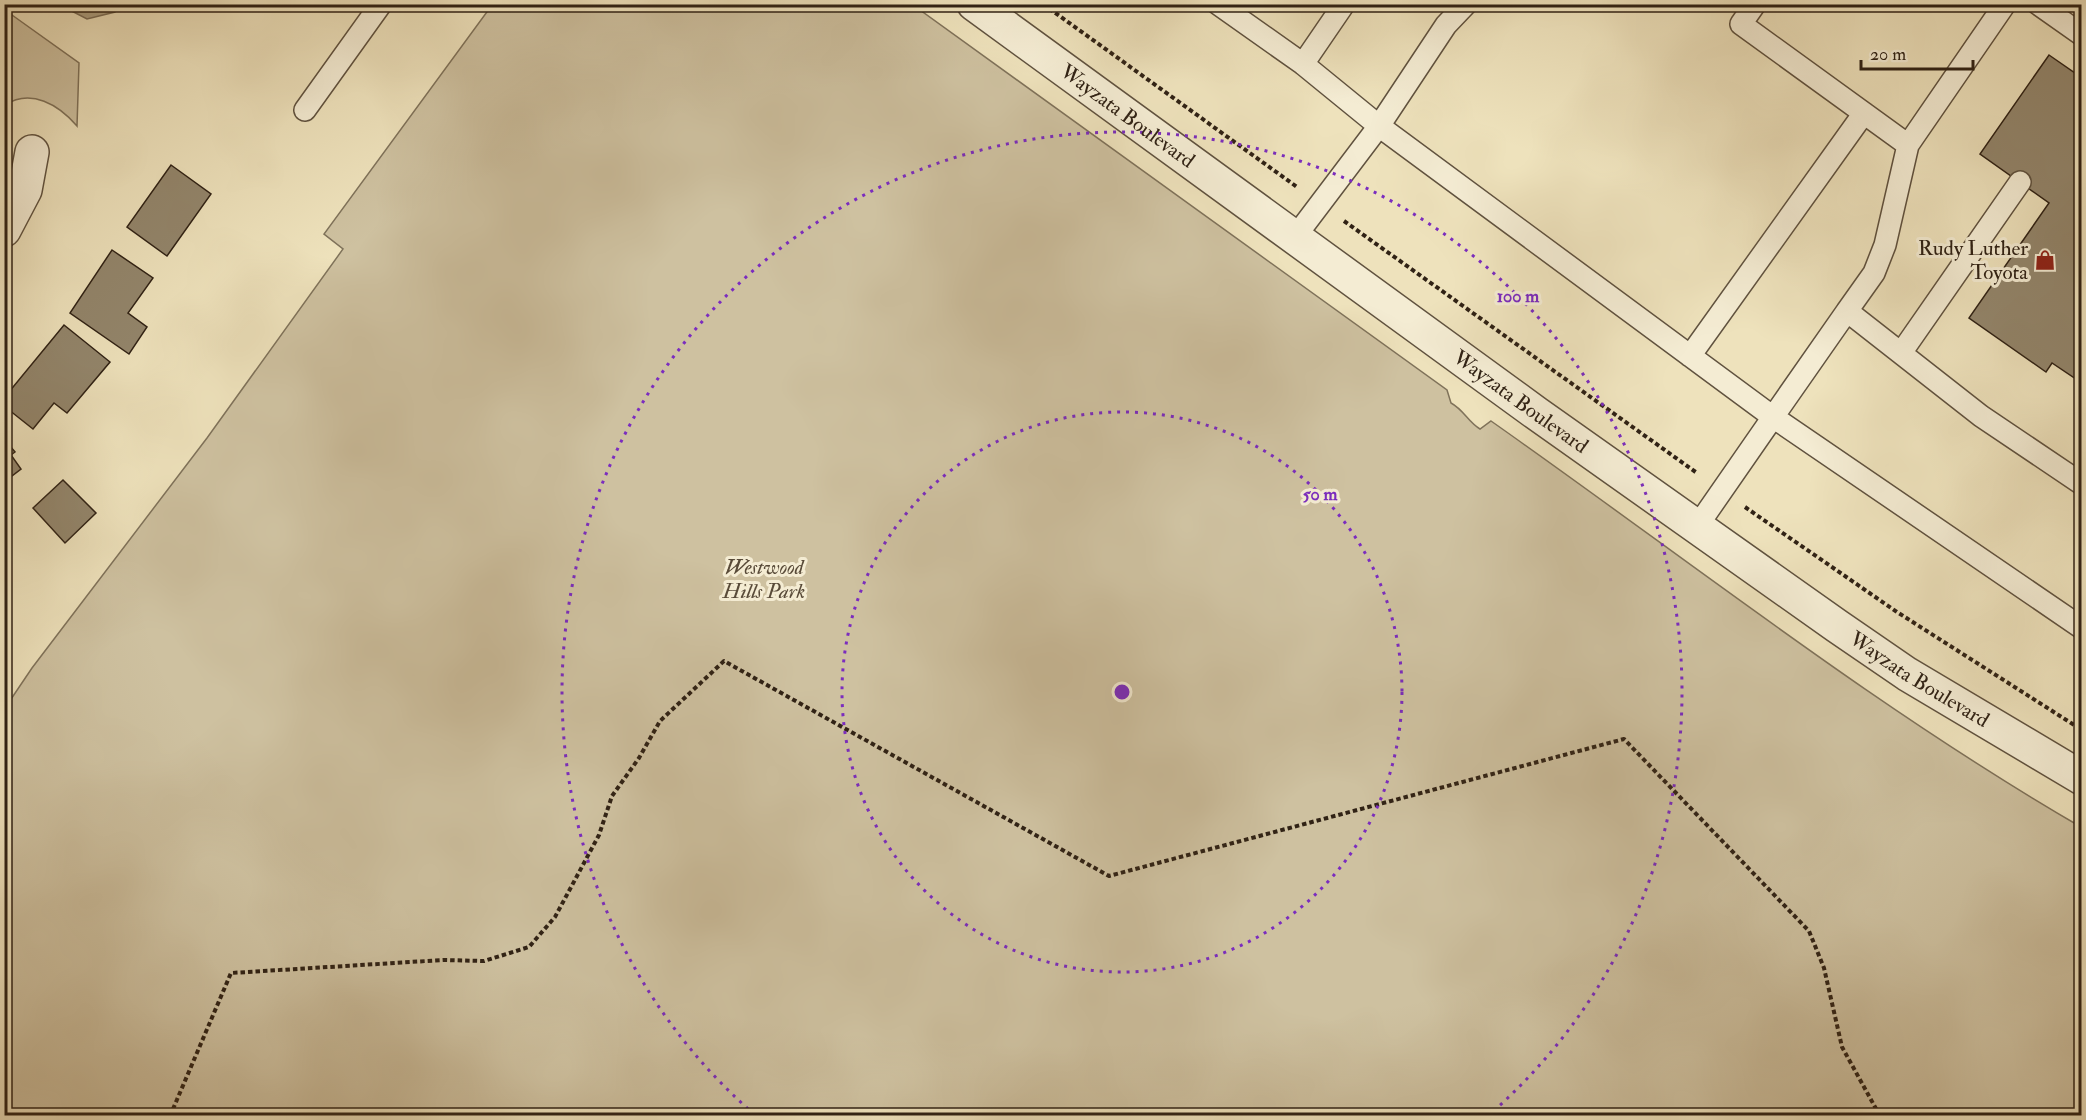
<svg xmlns="http://www.w3.org/2000/svg" width="2086" height="1120" font-family="'IM FELL Double Pica',serif">
<style>
.green{fill:#cec1a0;stroke:#7f725a;stroke-width:1.5}
.water{fill:#ada183;stroke:#7b6e57;stroke-width:1.5}
.building{fill:#93866c;stroke:#302215;stroke-width:1.5}
.lines{fill:none;stroke-linecap:round;stroke-linejoin:round}
.service-casing{stroke:#60523f;stroke-width:24}
.minor-casing{stroke:#60523f;stroke-width:36}
.tertiary-casing{stroke:#60523f;stroke-width:36}
.path{stroke:#302215;stroke-width:4;stroke-dasharray:4.5 3;stroke-linecap:butt}
.service{stroke:#f4ecd3;stroke-width:21}
.minor{stroke:#f4ecd3;stroke-width:33}
.tertiary{stroke:#f4ecd3;stroke-width:33}
.ring{fill:none;stroke:#7b2cbf;stroke-width:3;stroke-dasharray:3 6}
.labels{text-anchor:middle;dominant-baseline:central;stroke-width:6;stroke-linejoin:round;paint-order:stroke}
.street-label{font-size:21px;fill:#302215;stroke:#f4ecd3}
.poi-label{font-size:21px;fill:#302215;stroke:#f4ecd3;text-anchor:end}
.park-label{font-size:21px;font-style:italic;fill:#584a38;stroke:#f4ecd3}
.centre{fill:#7b2cbf;stroke:#f4ecd3;stroke-width:3}
.ring-label{font-size:18px;text-anchor:middle;font-weight:bold;fill:#7b2cbf;stroke:#f4ecd3;stroke-width:6;stroke-linejoin:round;paint-order:stroke}
</style>
<rect width="100%" height="100%" fill="#eee2bc"/>
<filter id="stains"><feTurbulence type="fractalNoise" baseFrequency=".00333" numOctaves="4"/><feColorMatrix values="0 0 0 0 .2 0 0 0 0 .09 0 0 0 0 .02 0 0 0 .5 -.17"/></filter>
<radialGradient id="worn" r=".72"><stop offset=".6" stop-color="#630" stop-opacity="0"/><stop offset="1" stop-color="#630" stop-opacity=".3"/></radialGradient>
<path class="green" d="M492 5H913L1447 390 1451 403C1464 410 1468 422 1480 429L1491 421C1686 558 1874 707 2081 827V1115H5V708L32 668 207 438 343 249 324 234Z
M5 10 79 63 77 126C59 105 31 88 5 105Z"/>
<path class="water" d="M60 5H118L115 12 87 19Z"/>
<path class="building" d="M2049 55 2082 78V383L2052 363 2046 372 1969 318 2049 203 1980 154Z
M171 165 211 194 167 256 127 227Z
M112 250 153 278 128 313 147 327 129 354 70 313Z
M64 325 110 362 67 413 54 403 33 429 4 406V398Z
M4 439 15 452 11 455 21 469 4 482Z
M63 480 96 513 65 543 33 508Z"/>
<g class="lines">
<g class="service-casing">
<path id="service" d="M1218 4 1303 64 1379 126 1773 417 1847 311
M1755 4 1741 24 1908 145
M2005 4 1908 145 1885 245 1874 273 1847 311 1981 416 2082 484
M2038 4 2082 35
M1303 64 1344 4
M305 110 381 4
M1295 237 1379 126 1446 25 1466 4
M1901 353 2020 182
M1690 356 1864 113
M1696 528 1773 417 2082 628"/>
</g>
<g class="minor-casing">
<path id="minor" d="M4 230 25 190 32 152"/>
</g>
<g class="tertiary-casing">
<g id="tertiary">
<path id="s1" d="M974 4 1536 413 1837 626 1907 674 2082 778"/>
</g>
</g>
<path class="path" d="M1043 4 1297 187
M1344 221 1697 473
M1745 507 1897 612 2082 730
M170 1116 231 973 443 960 484 961 529 947 555 917 599 835 612 796 639 758 660 721 724 661 1109 876 1624 739 1809 931 1824 968 1842 1047 1880 1116"/>
<use href="#service" class="service"/>
<use href="#minor" class="minor"/>
<use href="#tertiary" class="tertiary"/>
</g>
<g class="ring">
<circle cx="1122" cy="692" r="280"/>
<path d="M755 1115A560 560 0 1 1 1489 1115"/>
</g>
<defs>
<g id="shop-bare" transform="scale(1.62)"><path d="M-5-2.5h2.3a2.7 3.5 0 0 1 5.4 0H5L5.5 6h-11ZM-1.5-2.5h3a1.5 2.3 0 0 0-3 0Z" fill="#8f2418" stroke="#f4ecd3" stroke-width="2.5" paint-order="stroke"/></g>
</defs>
<g fill-rule="evenodd">
<use href="#shop-bare" x="2045" y="260"/>
</g>
<g class="labels">
<g class="street-label">
<text stroke="none"><textPath href="#s1" startOffset="190">Wayzata Boulevard</textPath></text>
<text stroke="none"><textPath href="#s1" startOffset="676">Wayzata Boulevard</textPath></text>
<text stroke="none"><textPath href="#s1" startOffset="1162">Wayzata Boulevard</textPath></text>
</g>
<g class="poi-label">
<text x="2028" y="248">Rudy Luther<tspan x="2028" dy="24">Toyota</tspan></text>
</g>
<g class="park-label">
<text x="764" y="567">Westwood<tspan x="764" dy="24">Hills Park</tspan></text>
</g>
</g>
<circle cx="1122" cy="692" r="9" class="centre"/>
<g class="ring-label">
<text x="1518" y="302">100 m</text>
<text x="1320" y="500">50 m</text>
</g>
<rect width="2086" height="1120" fill="none" stroke="#eee2bc" stroke-width="24"/>
<rect x="6" y="6" width="2074" height="1108" fill="none" stroke="#302215" stroke-width="3"/>
<rect x="12" y="12" width="2062" height="1096" fill="none" stroke="#302215" stroke-width="1.5"/>
<path d="M1861 60v9h112v-9" fill="none" stroke="#302215" stroke-width="3"/>
<text x="1870" y="60" font-size="18" fill="#302215" stroke="#f4ecd3" stroke-width="4.5" paint-order="stroke">20 m</text>
<rect width="100%" height="100%" filter="url(#stains)"/>
<rect width="100%" height="100%" fill="url(#worn)"/>
</svg>
